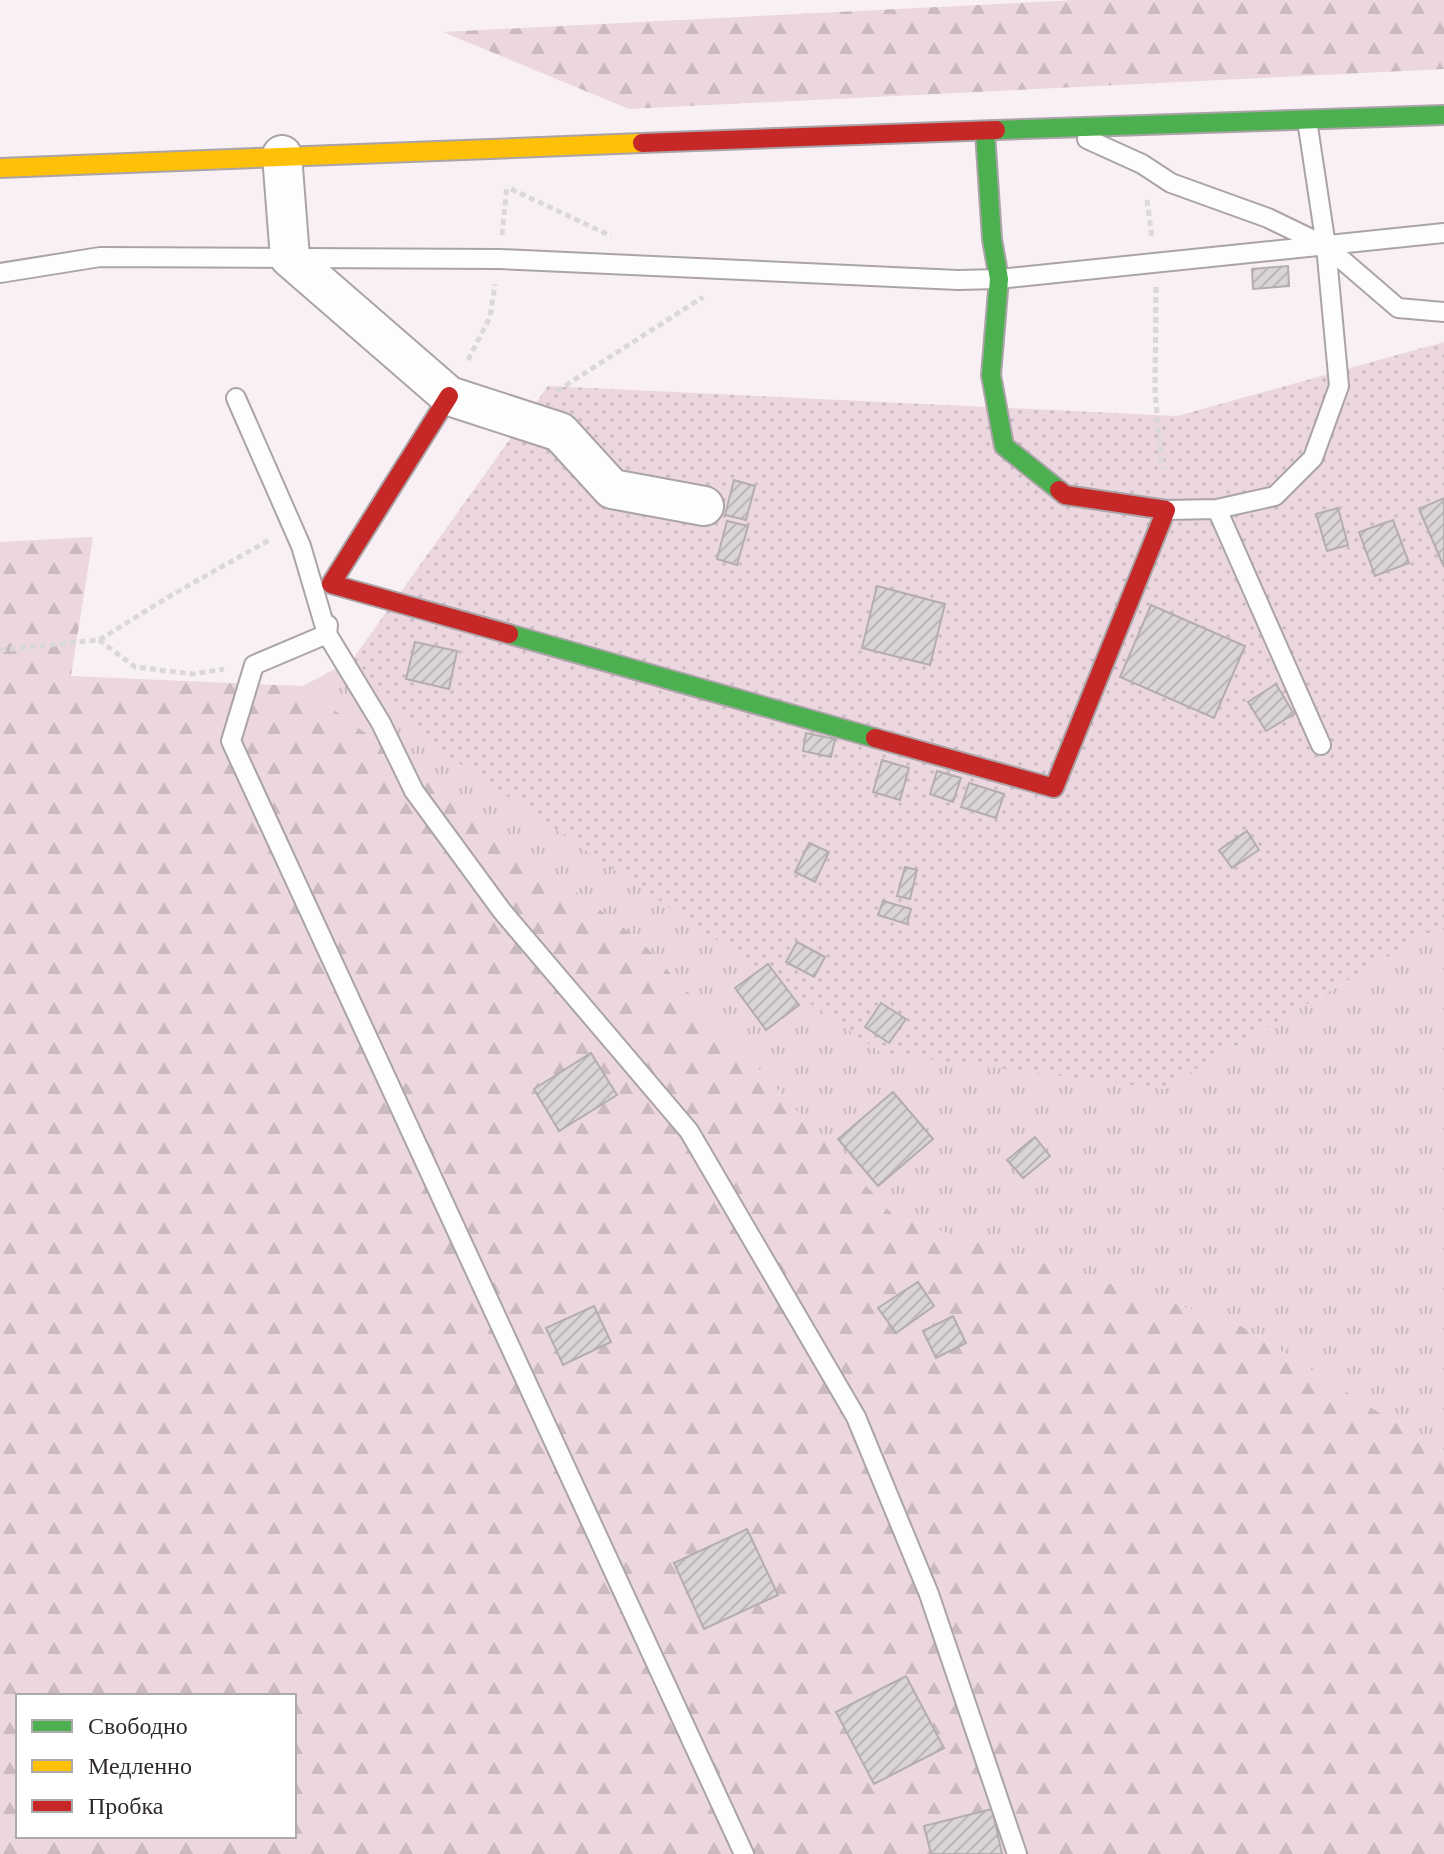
<svg xmlns="http://www.w3.org/2000/svg" width="1444" height="1854" font-family="Georgia,serif">
<style>
.grass{fill:url(#grass-tufts)}
.forest{fill:url(#forest-firs);fill-rule:evenodd}
.garden{fill:url(#garden-dots)}
.building{fill:url(#building-hatch);stroke:#b4adb0;stroke-width:2}
.lines{fill:none;stroke-linecap:round;stroke-linejoin:round}
.lane-casing{stroke:#aaa4a7;stroke-width:22}
.street-casing{stroke:#aaa4a7;stroke-width:42}
.fast-casing{stroke:#aaa4a7;stroke-width:22}
.slow-casing{stroke:#aaa4a7;stroke-width:22}
.jam-casing{stroke:#aaa4a7;stroke-width:22}
.path{stroke:#dbd8da;stroke-width:5;stroke-dasharray:6 4;stroke-linecap:butt}
.lane{stroke:#fefdfd;stroke-width:18}
.street{stroke:#fefdfd;stroke-width:38}
.fast{stroke:#4caf50;stroke-width:18}
.slow{stroke:#ffc107;stroke-width:18}
.jam{stroke:#c62828;stroke-width:18}
</style>
<defs>
<pattern id="grass-tufts" width="24" height="20" patternUnits="userSpaceOnUse" patternTransform="scale(2)"><rect width="24" height="20" fill="#ecd7e0"/><path d="M3 7l-1-3M5 7V3M7 7l1-3M15 17l-1-3M17 17v-4M19 17l1-3" fill="none" stroke="#cbb9c0"/></pattern>
<pattern id="forest-firs" width="22" height="20" patternUnits="userSpaceOnUse" patternTransform="scale(2)"><rect width="22" height="20" fill="#ecd7e0"/><path d="M5 1l3.5 6h-7zM16 11l3.5 6h-7z" fill="#cbb9c0"/></pattern>
<pattern id="garden-dots" width="8" height="8" patternUnits="userSpaceOnUse" patternTransform="scale(2)"><rect width="8" height="8" fill="#ecd7e0"/><path d="M2 2h.1M6 6h.1" fill="none" stroke="#cbb9c0" stroke-width="1.8" stroke-linecap="round"/></pattern>
<pattern id="building-hatch" width="6" height="6" patternUnits="userSpaceOnUse" patternTransform="scale(2)"><rect width="6" height="6" fill="#dad4d6"/><path d="M-1 1l2-2M0 6l6-6M5 7l2-2" fill="none" stroke="#bbb6b8"/></pattern>
</defs>
<rect width="100%" height="100%" fill="#f8f0f4"/>
<path class="grass" d="M352 660 1162 1089 1444 924V1453L1236 1323 893 1216 640 940 303 686Z"/>
<path class="forest" d="M1076 0H1444V69L629 109 443 32Z
M93 537 71 676 303 686 640 940 894 1216 1236 1323 1444 1453V1854H0V542ZM18 1696H294V1836H18Z"/>
<path class="garden" d="M1444 342V924L1162 1089 882 1053 416 734 352 660 548 386 1177 416Z"/>
<path class="building" d="M1288 266 1289 286 1253 289 1252 269Z
M734 480 755 486 746 520 725 515Z
M1444 498V567L1419 509Z
M1338 508 1348 545 1327 551 1316 514Z
M1393 520 1409 563 1375 576 1359 532Z
M727 521 748 526 737 565 717 559Z
M877 586 945 604 930 665 862 648Z
M1151 605 1245 646 1214 718 1120 677Z
M415 642 457 651 449 689 406 679Z
M1276 684 1294 714 1266 731 1248 702Z
M806 733 835 739 831 757 803 751Z
M882 760 909 768 900 800 873 792Z
M937 771 961 778 953 802 930 794Z
M969 783 1004 794 996 818 961 807Z
M1247 831 1259 850 1232 868 1219 850Z
M809 843 829 852 815 882 795 872Z
M905 867 917 870 910 899 897 896Z
M883 901 911 909 907 924 878 915Z
M797 942 825 957 814 977 786 962Z
M768 964 799 1005 766 1030 735 988Z
M881 1003 906 1019 889 1043 865 1027Z
M591 1053 617 1095 559 1131 534 1089Z
M893 1092 933 1139 878 1186 838 1139Z
M1035 1137 1050 1156 1023 1178 1007 1160Z
M918 1282 934 1306 896 1333 878 1308Z
M594 1306 611 1342 563 1365 546 1328Z
M953 1316 966 1343 936 1358 923 1331Z
M747 1529 778 1595 704 1629 674 1563Z
M906 1676 944 1748 874 1784 836 1712Z
M992 1809 1002 1854H931L924 1826Z"/>
<g class="lines">
<g class="lane-casing">
<path id="lane" d="M1087 139 1142 164 1171 183 1268 218 1326 246 1398 308 1444 312
M0 273 100 257 500 259 958 280 999 279 1444 233
M236 398 301 546 327 634 381 723 414 791 502 911 689 1131 856 1417 929 1594 1017 1854
M1217 509 1321 745
M1166 510 1217 509 1275 496 1313 458 1339 386 1326 246 1307 120
M328 625 327 634 254 665 231 741 744 1854"/>
</g>
<g class="street-casing">
<path id="street" d="M282 155 290 258 449 396 560 432 612 489 704 506"/>
</g>
<g class="fast-casing">
<path id="fast" d="M996 130 1444 115
M985 132 992 239 999 279 991 375 1004 446 1059 490
M509 634 875 738"/>
</g>
<g class="slow-casing">
<path id="slow" d="M0 168 642 143"/>
</g>
<g class="jam-casing">
<path id="jam" d="M642 143 996 130
M449 396 331 584 509 634
M875 738 1054 788 1166 510 1065 495 1059 490"/>
</g>
<path class="path" d="M511 189 611 236
M1147 200 1152 238
M502 235 507 185
M1156 287 1155 391 1162 469
M468 360 490 317 495 284
M557 391 703 297
M99 640 135 667 193 674 224 669
M0 650 99 640 170 596 271 539"/>
<use href="#lane" class="lane"/>
<use href="#street" class="street"/>
<use href="#fast" class="fast"/>
<use href="#slow" class="slow"/>
<use href="#jam" class="jam"/>
</g>
<rect x="16" y="1694" width="280" height="144" fill="#ffffff" stroke="#acaaab" stroke-width="2"/>
<rect x="32" y="1720" width="40" height="12" fill="#4caf50" stroke="#acaaab" stroke-width="2"/>
<text x="88" y="1734" font-size="24" fill="#302a2c">Свободно</text>
<rect x="32" y="1760" width="40" height="12" fill="#ffc107" stroke="#acaaab" stroke-width="2"/>
<text x="88" y="1774" font-size="24" fill="#302a2c">Медленно</text>
<rect x="32" y="1800" width="40" height="12" fill="#c62828" stroke="#acaaab" stroke-width="2"/>
<text x="88" y="1814" font-size="24" fill="#302a2c">Пробка</text>
</svg>
